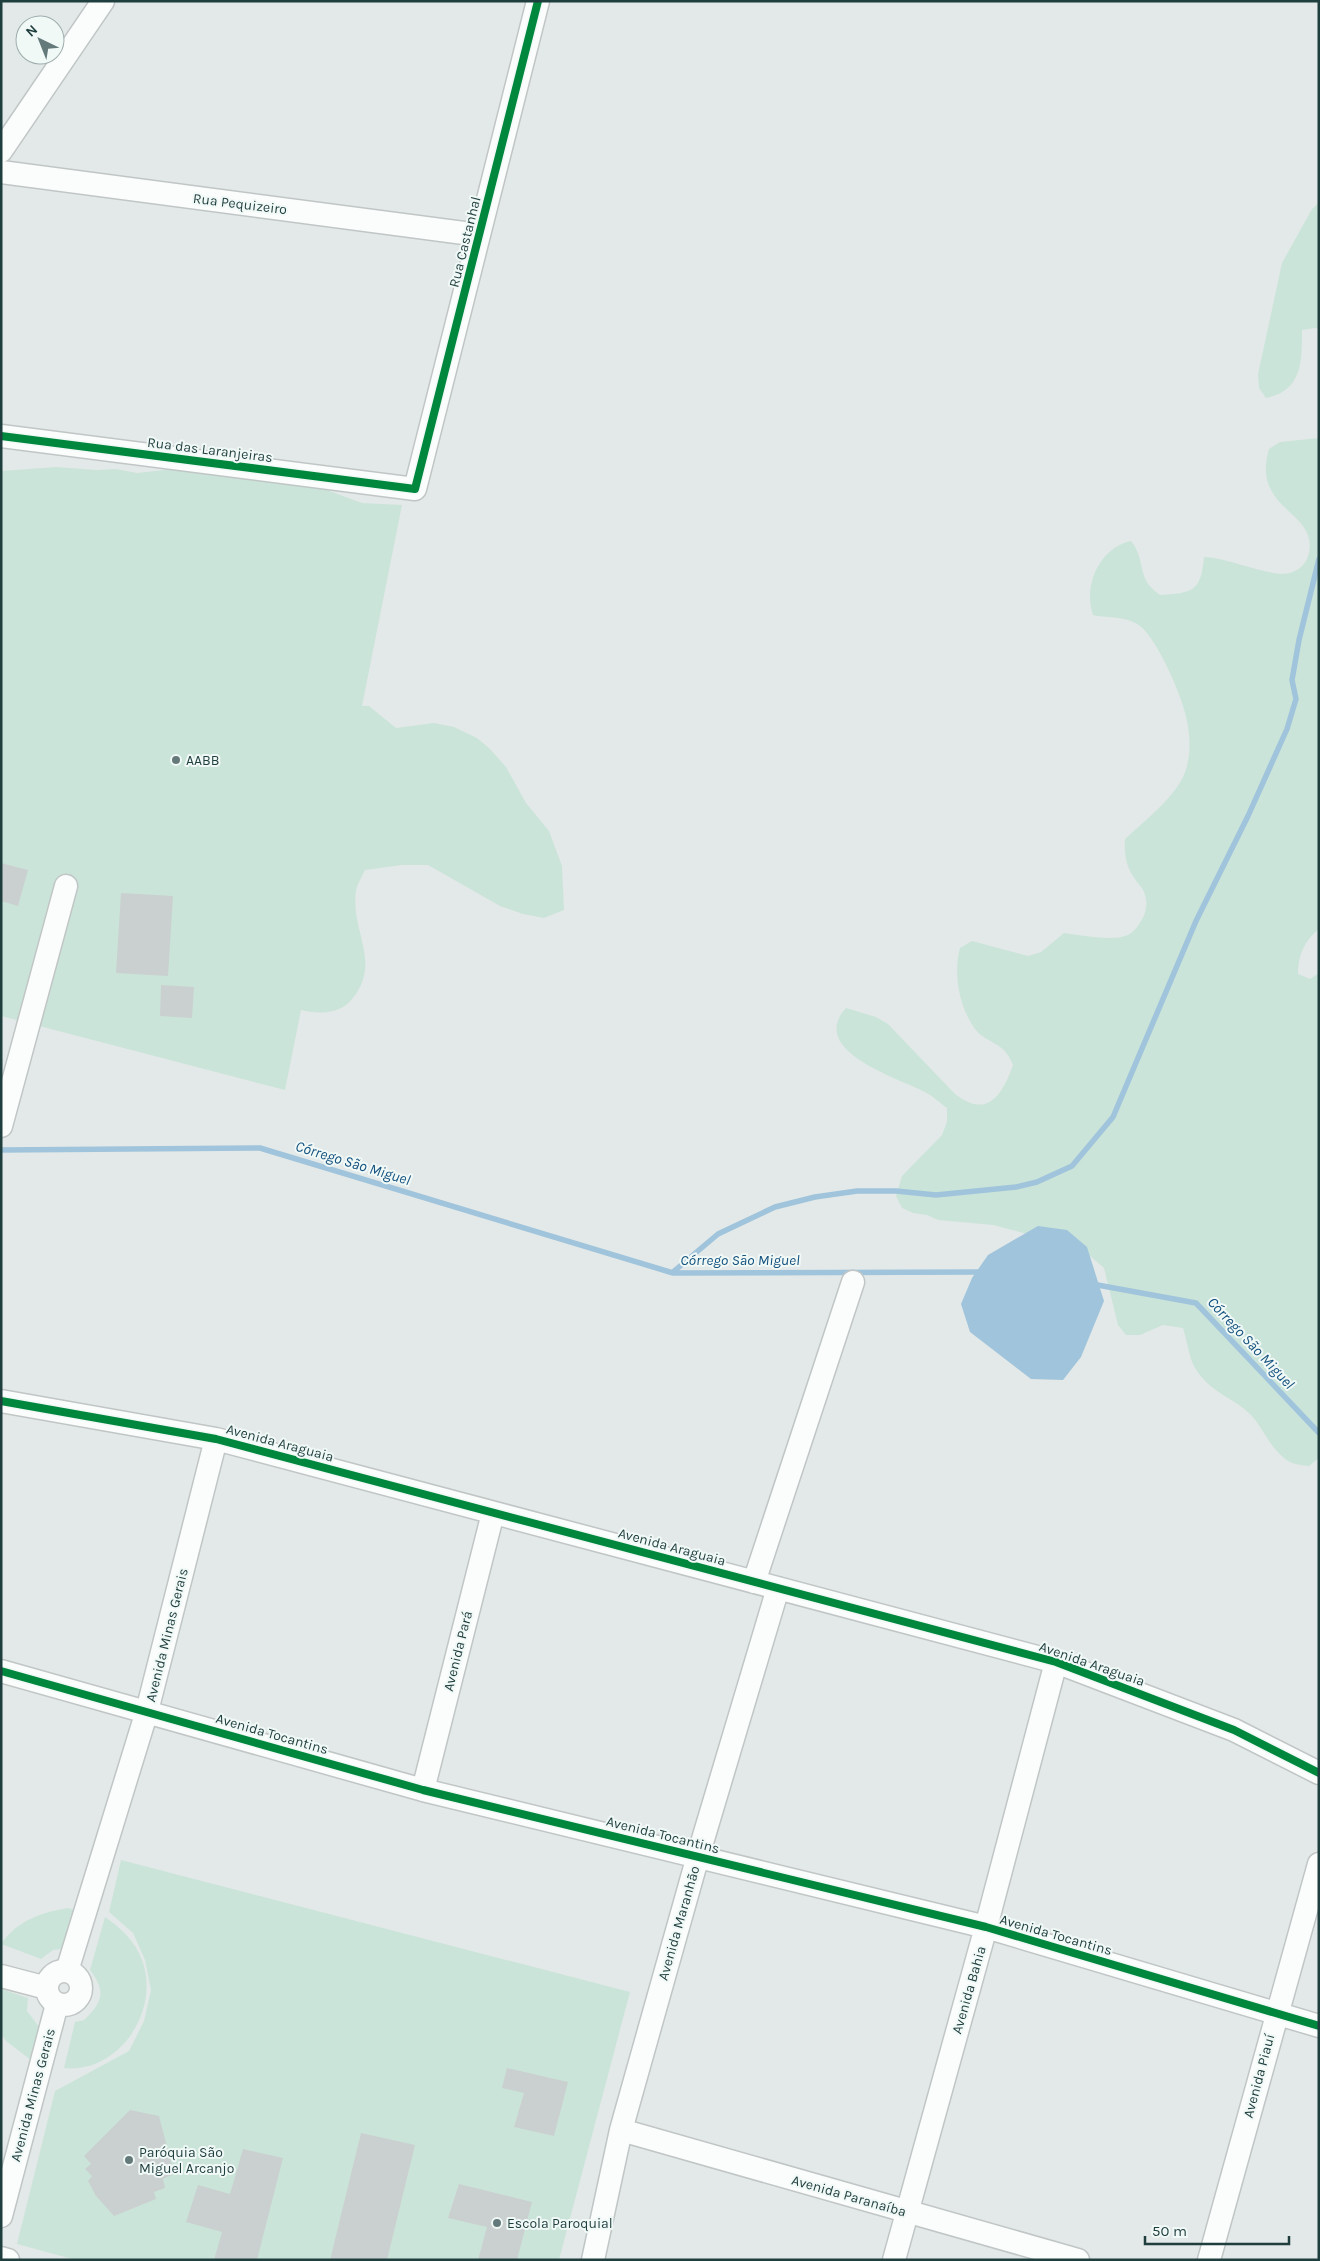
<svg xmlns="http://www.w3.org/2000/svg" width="1320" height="2261" font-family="Karla,sans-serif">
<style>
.green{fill:#cbe4d9}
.water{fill:#a0c4db}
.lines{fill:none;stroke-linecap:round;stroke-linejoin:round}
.stream{stroke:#a0c4db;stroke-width:5.5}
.building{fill:#cad0cf}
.minor-casing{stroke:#c0c6c5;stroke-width:25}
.minor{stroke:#fbfcfc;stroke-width:22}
.cycleway-casing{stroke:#f1f9f7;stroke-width:11}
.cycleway{stroke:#00873e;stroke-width:8}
.poi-dot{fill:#647a7a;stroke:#f1f9f7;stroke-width:2}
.labels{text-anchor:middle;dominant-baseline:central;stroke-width:4;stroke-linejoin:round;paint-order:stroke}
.street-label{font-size:14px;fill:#1f3e3e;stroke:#f1f9f7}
.poi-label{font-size:14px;fill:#1f3e3e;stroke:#f1f9f7;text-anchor:start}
.water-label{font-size:15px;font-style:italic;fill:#14527f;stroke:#f1f9f7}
</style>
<rect width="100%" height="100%" fill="#e3e9e8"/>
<path class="green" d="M1319 203V329L1315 328 1302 330C1302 360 1303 391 1266 398L1259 388 1258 374 1282 263 1312 209Z
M1319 438V929C1304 941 1298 956 1298 974L1310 979 1319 973V1458L1309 1466C1299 1465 1291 1464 1284 1458 1269 1446 1263 1428 1251 1415 1232 1396 1211 1394 1195 1368 1189 1358 1187 1340 1183 1328L1163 1325 1140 1335H1126L1118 1325 1104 1268 1075 1243 1031 1235 993 1225 938 1220 927 1215 913 1213 902 1208 896 1196 902 1176 942 1135 947 1122V1108C940 1103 933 1096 925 1092 899 1078 807 1051 846 1008L876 1017 888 1024 955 1094C987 1119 1002 1096 1013 1065 1004 1041 988 1045 975 1029 959 1007 953 973 960 948L972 941 1028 956 1041 952 1064 933C1080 935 1110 941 1125 936 1132 934 1138 927 1141 921 1147 911 1148 902 1144 892 1142 887 1138 884 1135 879 1126 867 1124 854 1125 839 1144 821 1168 803 1181 781 1191 763 1191 741 1187 721 1183 698 1158 640 1140 626 1125 615 1110 619 1093 615 1083 586 1099 548 1131 541 1147 561 1135 578 1160 595 1192 593 1201 592 1204 557 1226 557 1272 578 1290 573 1299 570 1305 565 1308 556 1318 524 1283 514 1271 490 1264 477 1265 463 1269 449L1280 442Z
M56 467 97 470 116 469 137 473 173 469 289 482 324 489 362 503 402 505 362 706H369L396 728 434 723 454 727 477 738 490 749 506 767 526 803 549 831 562 866 564 910 544 918 523 914 500 906 428 865H402L365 870C362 877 357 884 356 891 350 931 382 961 353 998 340 1015 319 1014 301 1010L285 1090 1 1016V471Z
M121 1860 630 1992 559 2260H76L17 2244 55 2091 129 2051 144 2021 151 1990 145 1960 133 1933 109 1912Z
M68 1908 74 1910 62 1949 53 1950 41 1959 1 1944C18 1920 40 1913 68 1908Z
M105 1917C121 1928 135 1941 142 1960 161 2010 119 2074 64 2068L75 2022 84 2020C103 2002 106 1991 90 1970Z
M1 1989 28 1998 27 2011 40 2028 31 2060 6 2041 1 2034Z"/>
<path class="water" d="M1038 1226 1067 1230 1087 1247 1104 1301 1081 1357 1063 1380 1031 1379 970 1332 961 1304 972 1278 988 1255Z"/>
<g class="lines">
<path class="stream" d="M1 1150 260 1148 673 1273 983 1272
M673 1272 718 1234 775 1207 815 1197 857 1191H896L936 1195 1016 1187 1037 1182 1072 1166 1113 1117 1196 921 1248 816 1287 729 1296 699 1292 680 1299 640 1319 559
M1092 1284 1196 1303 1319 1433"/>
</g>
<path class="building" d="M1 863 28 870 18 906 1 901Z
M121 893 173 896 168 976 116 973Z
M161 985 194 987 192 1018 160 1016Z
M507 2068 568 2082 554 2136 514 2127 524 2093 502 2088Z
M130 2110 159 2116 174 2174 163 2179 165 2188 154 2192 156 2199 114 2216 96 2196 88 2181 92 2176 85 2169 91 2164 84 2156Z
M361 2133 415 2145 387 2260H330Z
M243 2149 283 2158 257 2260H214L222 2232 186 2222 198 2185 230 2194Z
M459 2184 532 2202 517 2260H478L487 2227 448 2218Z"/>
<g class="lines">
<g class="minor-casing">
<path id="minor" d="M1 151 103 1
M1 172 479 235
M1 436 415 489 538 1
M1 1126 66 886
M1 1401 216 1439 1056 1662 1234 1730 1319 1773
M754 1582 853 1282
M1 1671 423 1790 986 1927 1319 2026
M423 1790 493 1513
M67 1971 147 1711 216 1439
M47 1988a17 17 0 1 1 34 0a17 17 0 1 1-34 0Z
M1 1976 47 1988
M621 2130 1078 2260
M1 2216 57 2004
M1 2258 8 2260
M593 2260 621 2130 698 1856 778 1588
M894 2260 986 1927 1056 1662
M1209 2260 1319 1864"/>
</g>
<use href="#minor" class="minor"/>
<g class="cycleway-casing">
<path id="cycleway" d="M1 436 415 489 538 1
M1 1401 216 1439 1056 1662 1234 1730 1319 1773
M1 1671 423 1790 986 1927 1319 2026"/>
</g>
<use href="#cycleway" class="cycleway"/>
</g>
<g class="poi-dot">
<circle cx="176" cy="760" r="5"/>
<circle cx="129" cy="2160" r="5"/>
<circle cx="497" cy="2223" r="5"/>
</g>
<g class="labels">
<g class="street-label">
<text transform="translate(240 204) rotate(7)">Rua Pequizeiro</text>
<text transform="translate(465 242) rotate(-76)">Rua Castanhal</text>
<text transform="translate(210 450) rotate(7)">Rua das Laranjeiras</text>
<text transform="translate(280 1443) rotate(15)">Avenida Araguaia</text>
<text transform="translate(672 1547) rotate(15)">Avenida Araguaia</text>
<text transform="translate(167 1635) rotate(-76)">Avenida Minas Gerais</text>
<text transform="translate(458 1651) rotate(-76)">Avenida Pará</text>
<text transform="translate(1092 1664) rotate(19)">Avenida Araguaia</text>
<text transform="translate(272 1734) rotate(16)">Avenida Tocantins</text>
<text transform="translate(663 1835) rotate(14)">Avenida Tocantins</text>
<text transform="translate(679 1923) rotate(-74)">Avenida Maranhão</text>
<text transform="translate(1056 1935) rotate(16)">Avenida Tocantins</text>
<text transform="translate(969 1990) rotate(-74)">Avenida Bahia</text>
<text transform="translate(1259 2076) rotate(-75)">Avenida Piauí</text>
<text transform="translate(33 2095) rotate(-75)">Avenida Minas Gerais</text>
<text transform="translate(849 2196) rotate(16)">Avenida Paranaíba</text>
</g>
<g class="poi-label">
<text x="186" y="760">AABB</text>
<text x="139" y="2152">Paróquia São<tspan x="139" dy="16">Miguel Arcanjo</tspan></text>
<text x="507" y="2223">Escola Paroquial</text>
</g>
<g class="water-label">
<text transform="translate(353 1163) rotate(17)">Córrego São Miguel</text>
<text x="740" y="1260">Córrego São Miguel</text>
<text transform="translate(1251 1343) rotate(47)">Córrego São Miguel</text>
</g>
</g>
<rect width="1320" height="2261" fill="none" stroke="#1f3e3e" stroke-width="5"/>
<g transform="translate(40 40) rotate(317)"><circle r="24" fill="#f1f9f7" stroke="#9daead"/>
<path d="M0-4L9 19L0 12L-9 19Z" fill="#647a7a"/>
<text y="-8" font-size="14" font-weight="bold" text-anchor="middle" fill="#1f3e3e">N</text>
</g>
<path d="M1145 2236v8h144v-8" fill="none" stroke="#1f3e3e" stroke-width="2.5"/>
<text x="1152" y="2236" font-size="15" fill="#1f3e3e" stroke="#f1f9f7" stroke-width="4" paint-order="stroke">50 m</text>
</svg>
